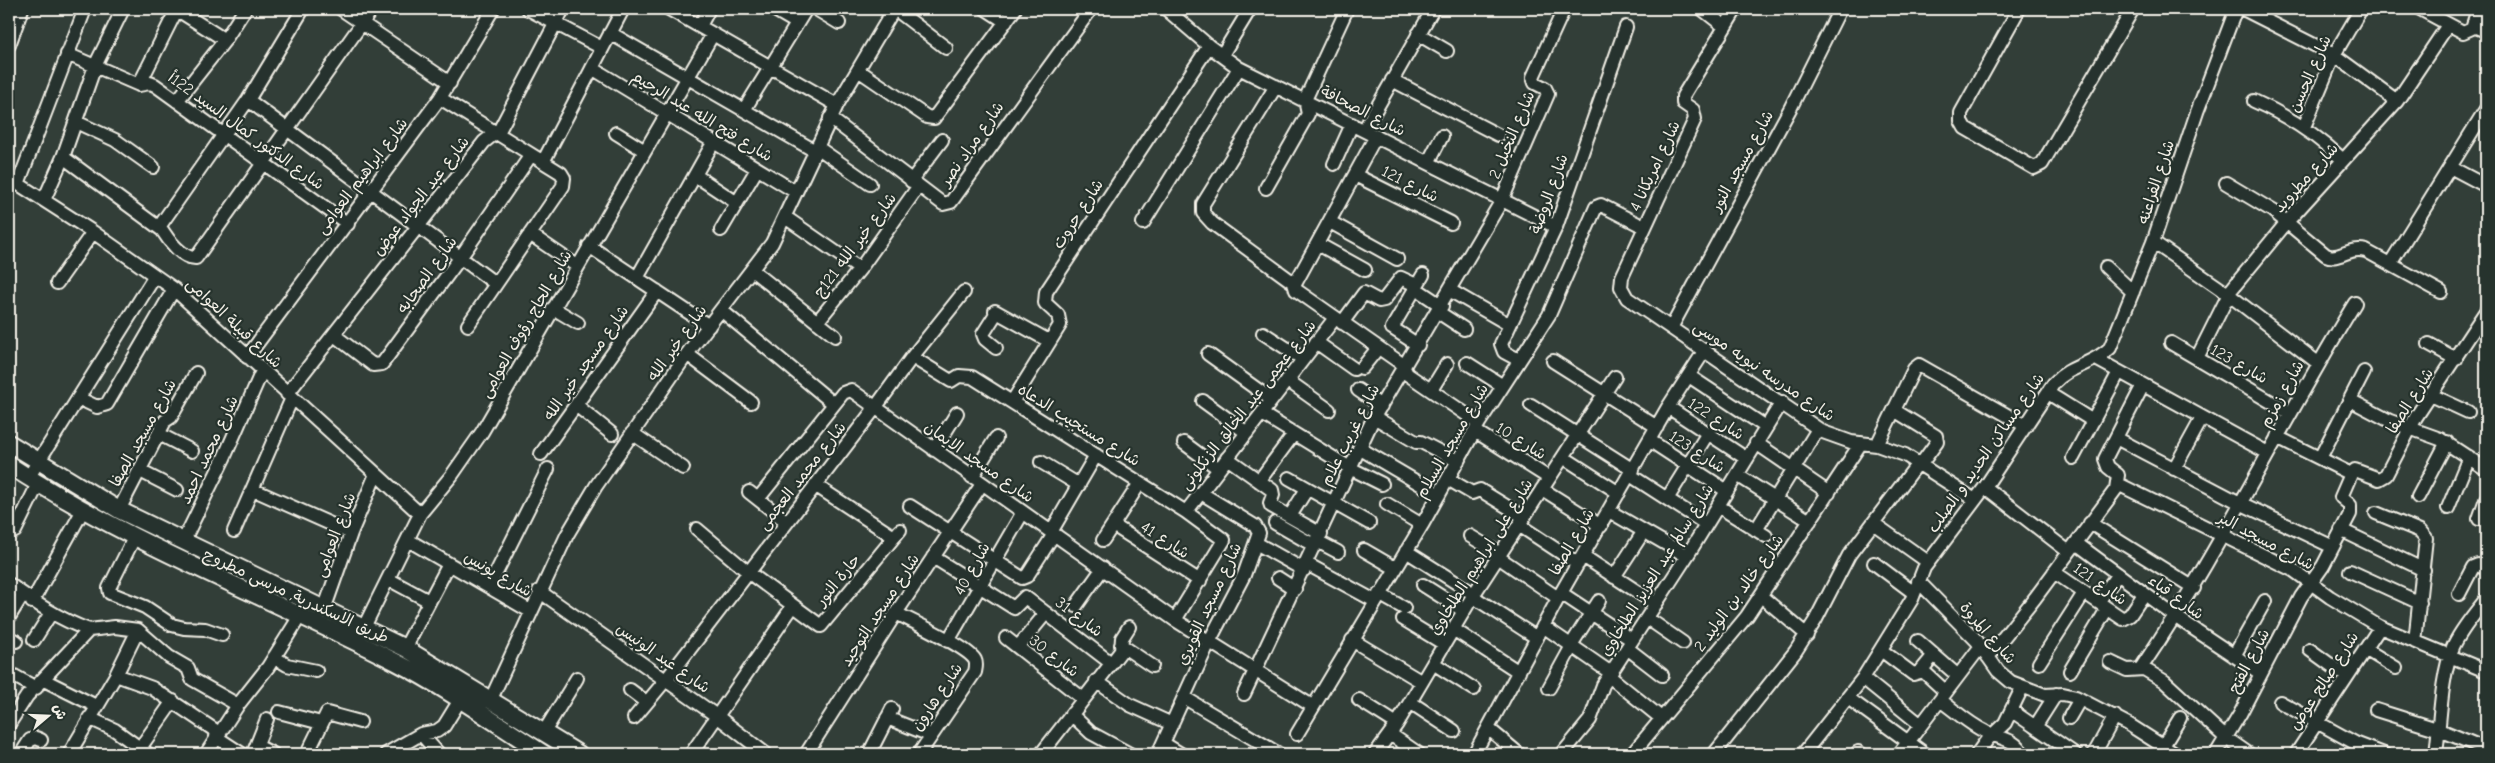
<svg xmlns="http://www.w3.org/2000/svg" width="2495" height="763" font-family="'Comic Neue','Playpen Sans Arabic',sans-serif">
<style>
.lines{fill:none;stroke-linecap:round;stroke-linejoin:round}
.minor-casing{stroke:#f4f1e8;stroke-width:16}
.major-casing{stroke:#f4f1e8;stroke-width:20}
.minor{stroke:#26332d;stroke-width:12}
.major{stroke:#26332d;stroke-width:16}
.labels{text-anchor:middle;dominant-baseline:central;stroke-width:4.5;stroke-linejoin:round;paint-order:stroke}
.street-label{font-size:16px;fill:#f4f1e8;stroke:#26332d}
</style>
<rect width="100%" height="100%" fill="#323e38"/>
<filter id="ink" filterUnits="userSpaceOnUse"><feTurbulence type="fractalNoise" baseFrequency=".02" numOctaves="2"/><feDisplacementMap in="SourceGraphic" scale="10" xChannelSelector="R" yChannelSelector="G"/><feConvolveMatrix kernelMatrix="1 2 1 2 8 2 1 2 1" color-interpolation-filters="sRGB"/></filter>
<g filter="url(#ink)">
<g class="lines">
<g class="minor-casing">
<path id="minor" d="M176 9 225 40
M341 9 450 83
M528 9 602 48
M669 9 837 105
M773 9 797 23
M816 9 839 23
M895 9 946 48
M986 9 1006 22
M1166 9 1209 46 1239 68 1556 227
M1702 9 1725 27
M1736 9 1683 96V103L1693 110 1695 119 1622 277 1621 287 1627 298 1823 432 1851 442 1877 445 1905 455 1975 500
M2019 9 1961 113V121L1965 128 2034 168 2042 164 2133 9
M2243 9 2334 55 2397 101
M2420 9 2463 32 2472 28 2478 9
M700 26 709 9
M2473 26 2486 31
M610 33 815 151
M1418 34 1447 51
M9 45 22 9
M67 54 139 85 150 83 155 85 348 224
M1222 55 1250 9
M592 68 796 192
M858 70 927 117 934 118 1015 9
M1392 80 1498 135
M139 85 177 9
M1276 86 1203 204V213L1212 223 1294 283 1296 290 1402 364 1407 374 1479 423
M440 98 561 173 564 178 563 186 468 325
M248 100 496 284
M177 101 225 40 245 9
M2254 101C2288 116 2316 134 2343 160
M744 110 806 9
M830 118 943 204 951 202 1091 9
M76 122 115 140 153 167
M2304 127 2334 55 2361 9
M1364 130 1433 9
M616 133 645 151
M817 147 870 184
M63 157 162 230C168 240 183 259 196 258L372 9
M543 162 623 9
M1428 163 1442 136
M1334 164 1352 124
M2450 167 2486 186
M695 175 737 203
M1355 175 1451 223
M9 178 93 232 174 289 420 514
M911 181 942 140
M2226 183 2273 211 2326 255C2339 261 2349 246 2366 251L2441 292
M18 184 85 9
M1266 188 1308 114 1305 100 1347 9
M44 200 63 157 95 66 123 9
M785 217 860 269
M1330 222 1397 259
M1143 223 1239 68
M159 227 248 100 303 9
M721 230 757 169
M530 234 577 266
M2153 242 2228 294 2318 363
M1318 244 1365 270
M589 246 709 326
M2390 264 2486 109
M2106 267 2133 292
M752 270 835 336
M637 278 713 143
M57 283 93 232
M1295 284 1376 136
M1415 288 1442 306
M1451 291 1510 325
M553 308 578 323
M721 310 834 404
M995 311 1049 341
M1438 312 1464 329
M817 322 860 269 918 187
M1342 323 1364 293 1379 301 1384 300 1401 278 1416 285
M1671 328 1791 107 1840 9
M1263 333 1303 359
M334 335 373 365 382 364 460 258 531 155
M1316 342 1354 369
M2171 343 2290 413
M2429 344 2456 359
M1418 345 1392 328 1423 275
M996 348 985 339 983 334 997 312
M687 354 751 402
M1208 354 1272 400
M247 357 440 98 493 9
M912 357 951 381 959 376 972 377 1186 512 1224 540 1175 620
M2197 358 2231 290 2287 222 2397 101 2448 25
M2096 359 2268 453
M1519 360 1504 352 1501 344 1556 227 1626 27
M1553 361 1657 427
M1467 363 1503 386
M1362 368 1378 348
M1689 376 1766 427
M1287 380 1329 410
M1358 390 1381 406
M1431 390 1447 364
M2048 393 2093 421
M287 394 484 142 500 129 563 9
M2431 395 2468 412
M78 398 97 407 107 404 174 289
M2350 400 2390 421 2440 439 2486 469
M1203 401 1247 433
M1012 402 1060 325 1058 315 1045 303 1046 292 1209 46
M576 405 612 434
M1531 405 1633 470
M1668 407 1747 459
M1894 410 1936 436 1937 442 1921 464
M1262 414 1350 468 1382 484
M1374 417 1416 442H1421L1458 461
M1475 431 1549 478
M632 433 683 468
M159 434 192 451
M2277 437 2351 474
M2116 438 2240 503 2333 547
M1649 440 1727 491
M1184 443 1219 469
M1756 443 1829 493
M1877 445 1914 369 1919 365 2026 426
M1359 448 1439 495
M934 450 957 413
M541 454 657 291
M1563 457 1619 493
M1227 458 1272 490 1273 495 1270 503 1271 506 1321 534
M2073 458 2119 372
M2320 458 2364 372
M1041 462 1079 485
M2174 469 2202 418
M140 471 177 490
M2351 474 2355 470 2379 479 2386 475 2416 417 2486 311
M1630 475 1706 524
M1737 475 1810 521
M972 477 996 438
M28 478 155 276
M1289 478 1369 523
M1448 479 1472 493 1480 490 1524 517
M1259 481 1293 435
M2118 484 2293 570 2330 597 2380 627 2486 671
M815 485 894 537
M1985 487 2069 552
M1542 489 1601 526
M254 490 351 533
M749 492 787 522
M2418 497 2447 442
M758 499 843 393 851 390 1175 620 1312 706
M1667 499 1708 433
M1387 504 1422 525
M910 506 1022 578 1027 576 1054 534
M1718 506 1766 536
M2448 508 2469 457
M119 510 165 421 171 417 196 373
M1609 511 1687 556
M1186 512 1335 318
M2376 513 2420 531 2426 538 2415 642
M1290 516 1307 489
M2479 519 2486 499
M1275 523 1315 546
M1873 523 1928 562
M2090 523 2194 588
M1113 525 1200 581
M1519 525 1578 564
M697 529 748 572 821 626 900 530
M1756 530 1818 429
M2341 530 2424 570
M234 531 292 398
M1051 532 1096 455
M9 533 15 531 38 484
M1470 536 1500 554
M134 538 109 588 110 593 145 607 172 625 184 628 205 629 222 635
M408 540 530 611
M1103 540 1140 483
M1317 541 1338 552
M183 542 224 458 262 371
M1256 543 1304 570
M2076 543 2176 617 2260 673
M1364 550 1395 568
M1406 551 1474 594
M1583 556 1656 604
M933 557 1014 608 1025 597 1111 663
M1498 557 1558 598
M1874 563 1914 593
M1307 564 1375 601
M2350 571 2420 603
M2054 572 2123 619 2130 615 2144 594
M1614 577 1644 531
M1278 578 1295 589
M388 579 429 601
M1918 581 1977 641 1998 671 2011 682 2045 695 2063 694 2076 697 2128 724 2175 754
M9 584C34 602 58 619 89 630
M1423 585 1464 611
M489 587 548 469
M539 591 718 717 766 754
M1561 593 1632 640
M1379 594 1404 608
M2459 594 2473 567 2478 565 2486 569
M1472 596 1537 638
M1761 596 1807 635
M32 602 83 510
M2098 602 2118 574
M1076 606 1103 568
M325 607 351 533 376 474
M896 613C911 621 968 647 975 660 977 664 976 667 975 672L919 754
M9 617 23 594
M1647 618 1683 643
M1403 619 1444 644
M1543 626 1611 673
M364 627 420 514 452 475 482 432 713 34
M1453 629 1519 672
M9 638 16 641
M1006 638 1082 698
M34 640 51 613
M1352 640 1422 682
M948 641 1023 512
M1918 641 1958 676
M1121 645 1152 666
M1571 645 1599 601
M1018 647 1046 613
M405 648 449 564
M1627 648 1662 675
M2365 649 2396 668
M1881 650 1913 674 1920 672 1934 655
M2310 650 2346 676
M2234 656 2265 601
M274 657 287 665 316 671
M1988 657 2035 598 2116 489 2118 475 2108 467 2105 459 2143 385
M2110 662 2127 670 2144 669 2164 681 2226 738 2249 754
M1433 663 1474 689
M2039 663 2084 593
M2141 668C2220 551 2281 423 2355 303
M1922 670 1946 692
M2070 671 2107 609
M9 673 36 688
M116 675 152 688 219 733
M1609 676 1661 718
M1863 678 1921 725
M44 680 96 706
M1096 681 1130 705 1172 724
M1549 688 1572 646
M630 690 646 702
M1244 694 1374 417 1502 200 1548 94 1545 88 1535 83 1533 77 1564 9
M1185 698 1279 754
M1848 698 1925 754
M491 699 567 535 596 486 687 354 772 243 837 105 894 9
M1359 700 1397 724
M1940 700C1954 710 1969 724 1986 732 1998 738 2017 739 2022 754
M1410 702 1454 731
M2280 702 2355 743 2384 754
M2376 710 2440 730 2486 749
M2012 711 2075 754
M279 712 321 723
M1071 714 1091 733 1130 754
M89 718 115 730 148 754
M634 718 669 676 875 408 912 357 964 292
M887 718 930 735
M2069 718 2080 699
M9 724 27 696 89 630 115 627 138 630 169 657 188 668 192 679 238 705
M2035 727 2056 694
M1489 729 1519 754
M544 732 577 678
M421 734 439 754
M1297 734 1422 525 1479 423 1549 315 1596 207 1601 205 1644 227
M1390 734 1419 754
M216 737 242 754
M1163 743 1181 754
M257 746 273 754
M2163 746 2180 718
M140 748 173 701
M1858 752 1861 754
M21 754 30 740 36 738 41 740
M69 754 116 675 138 630
M206 754 238 705 268 667 300 616
M253 754 267 719
M307 754 327 713 360 722
M386 754 421 734 437 731 444 726 460 700
M691 754 793 606
M806 754 896 613 982 484
M869 754 892 709
M1041 754 1121 651 1122 638 1129 627
M1158 754 1210 640 1244 575 1259 533 1255 526 1201 493
M1375 754 1397 724 1474 594 1615 377
M1474 754 1561 593 1668 407 1705 350
M1562 754 1590 720 1603 685 1687 556 1782 402
M1632 754 1747 616 1861 443
M1714 754 1795 652 1815 621 1849 555 1919 462
M1803 754 1863 678 1912 599 1924 568 1985 487 2054 383C2070 365 2093 365 2110 348L2153 242 2197 112 2236 9
M1899 754 1981 646
M1977 754 1987 740 2005 723 2022 688
M2094 754 2115 716
M2216 754 2240 714 2301 597 2323 566 2350 514V505L2341 497 2351 474
M2296 754 2380 627
M2436 754C2440 723 2441 675 2453 647 2461 629 2474 615 2486 599"/>
</g>
<g class="major-casing">
<path id="major" d="M9 443 119 510 405 648 579 754
M9 465C131 545 267 596 396 662 448 689 495 723 544 754"/>
</g>
<use href="#minor" class="minor"/>
<use href="#major" class="major"/>
</g>
</g>
<g class="labels">
<g class="street-label">
<text transform="translate(2310 74) rotate(-66)">شارع الحسن</text>
<text transform="translate(1363 111) rotate(27)">شارع الصحافة</text>
<text transform="translate(702 116) rotate(31)">شارع فتح الله عبد الرحيم</text>
<text transform="translate(246 131) rotate(36)">شارع الدكتور كمال السيد 122أ</text>
<text transform="translate(1512 135) rotate(-67)">شارع النخيل 2</text>
<text transform="translate(972 144) rotate(-55)">شارع مراد نصر</text>
<text transform="translate(1742 161) rotate(-61)">شارع مسجد النور</text>
<text transform="translate(1655 166) rotate(-65)">شارع امريكانا 4</text>
<text transform="translate(362 176) rotate(-53)">شارع ابراهيم العوامى</text>
<text transform="translate(2306 178) rotate(-48)">شارع مطرويد</text>
<text transform="translate(2156 182) rotate(-72)">شارع الفراعنه</text>
<text transform="translate(1410 184) rotate(27)">شارع 121</text>
<text transform="translate(1549 194) rotate(-70)">شارع الروضة</text>
<text transform="translate(421 196) rotate(-52)">شارع عبد الجواد عوض</text>
<text transform="translate(1078 214) rotate(-57)">شارع حروت</text>
<text transform="translate(855 245) rotate(-53)">شارع خير الله 121ج</text>
<text transform="translate(427 275) rotate(-54)">شارع الصحابه</text>
<text transform="translate(234 323) rotate(43)">شارع قبيلة العوامى</text>
<text transform="translate(526 324) rotate(-60)">شارع الحاج رؤوف العوامى</text>
<text transform="translate(677 343) rotate(-54)">شارع خير الله</text>
<text transform="translate(586 363) rotate(-55)">شارع مسجد خير الله</text>
<text transform="translate(2239 364) rotate(30)">شارع 123</text>
<text transform="translate(1764 371) rotate(34)">شارع مدرسه نبويه موسى</text>
<text transform="translate(2282 394) rotate(-61)">شارع زمزم</text>
<text transform="translate(2410 401) rotate(-58)">شارع الصفا</text>
<text transform="translate(1248 405) rotate(-52)">شارع عجمى عبد الخالق الزنكلونى</text>
<text transform="translate(1716 419) rotate(33)">شارع 122</text>
<text transform="translate(1079 425) rotate(32)">شارع مستجيب الدعاه</text>
<text transform="translate(143 433) rotate(-61)">شارع مسجد الصفا</text>
<text transform="translate(1350 435) rotate(-63)">شارع غريب علام</text>
<text transform="translate(1452 441) rotate(-60)">شارع مسجد السلام</text>
<text transform="translate(1521 441) rotate(32)">شارع 10</text>
<text transform="translate(209 450) rotate(-65)">شارع محمد احمد</text>
<text transform="translate(1697 452) rotate(33)">شارع 123</text>
<text transform="translate(1986 453) rotate(-55)">شارع مساكن الحديد و الصلب</text>
<text transform="translate(979 462) rotate(35)">شارع مسجد الايمان</text>
<text transform="translate(802 476) rotate(-52)">شارع محمد العجمى</text>
<text transform="translate(335 535) rotate(-69)">شارع العوامى</text>
<text transform="translate(1165 540) rotate(33)">شارع 41</text>
<text transform="translate(2266 541) rotate(28)">شارع مسجد البر</text>
<text transform="translate(1572 542) rotate(-60)">شارع الصفا</text>
<text transform="translate(1481 557) rotate(-58)">شارع على ابراهيم الطلخاوي</text>
<text transform="translate(972 569) rotate(-61)">شارع 40</text>
<text transform="translate(1657 570) rotate(-58)">شارع سالم عبد العزيز الطلخاوي</text>
<text transform="translate(498 574) rotate(30)">شارع يونس</text>
<text transform="translate(838 580) rotate(-51)">حارة النور</text>
<text transform="translate(2100 584) rotate(35)">شارع 121</text>
<text transform="translate(1739 593) rotate(-54)">شارع خالد بن الوليد 2</text>
<text transform="translate(296 596) rotate(25)">طريق الاسكندرية, مرسى مطروح</text>
<text transform="translate(2176 597) rotate(36)">شارع قباء</text>
<text transform="translate(1209 604) rotate(-65)">شارع مسجد القويري</text>
<text transform="translate(880 610) rotate(-57)">شارع مسجد التوحيد</text>
<text transform="translate(1079 617) rotate(37)">شارع 31</text>
<text transform="translate(1988 633) rotate(49)">شارع المروة</text>
<text transform="translate(1054 656) rotate(38)">شارع 30</text>
<text transform="translate(663 658) rotate(35)">شارع عبد الونيس</text>
<text transform="translate(2249 661) rotate(-62)">شارع الفتح</text>
<text transform="translate(2324 681) rotate(-57)">شارع صالح عوض</text>
<text transform="translate(937 697) rotate(-56)">شارع هارون</text>
</g>
</g>
<rect width="2495" height="763" fill="none" stroke="#26332d" stroke-width="30"/>
<rect x="15" y="15" width="2465" height="733" fill="none" stroke="#f4f1e8" stroke-width="2" filter="url(#ink)"/>
<g transform="translate(48 716) rotate(71)" stroke="#26332d" stroke-width="4" paint-order="stroke">
<path d="M0-4L9 19L0 12L-9 19Z" fill="#f4f1e8"/>
<text y="-8" font-size="14" font-weight="bold" text-anchor="middle" fill="#f4f1e8">ش</text>
</g>
</svg>
